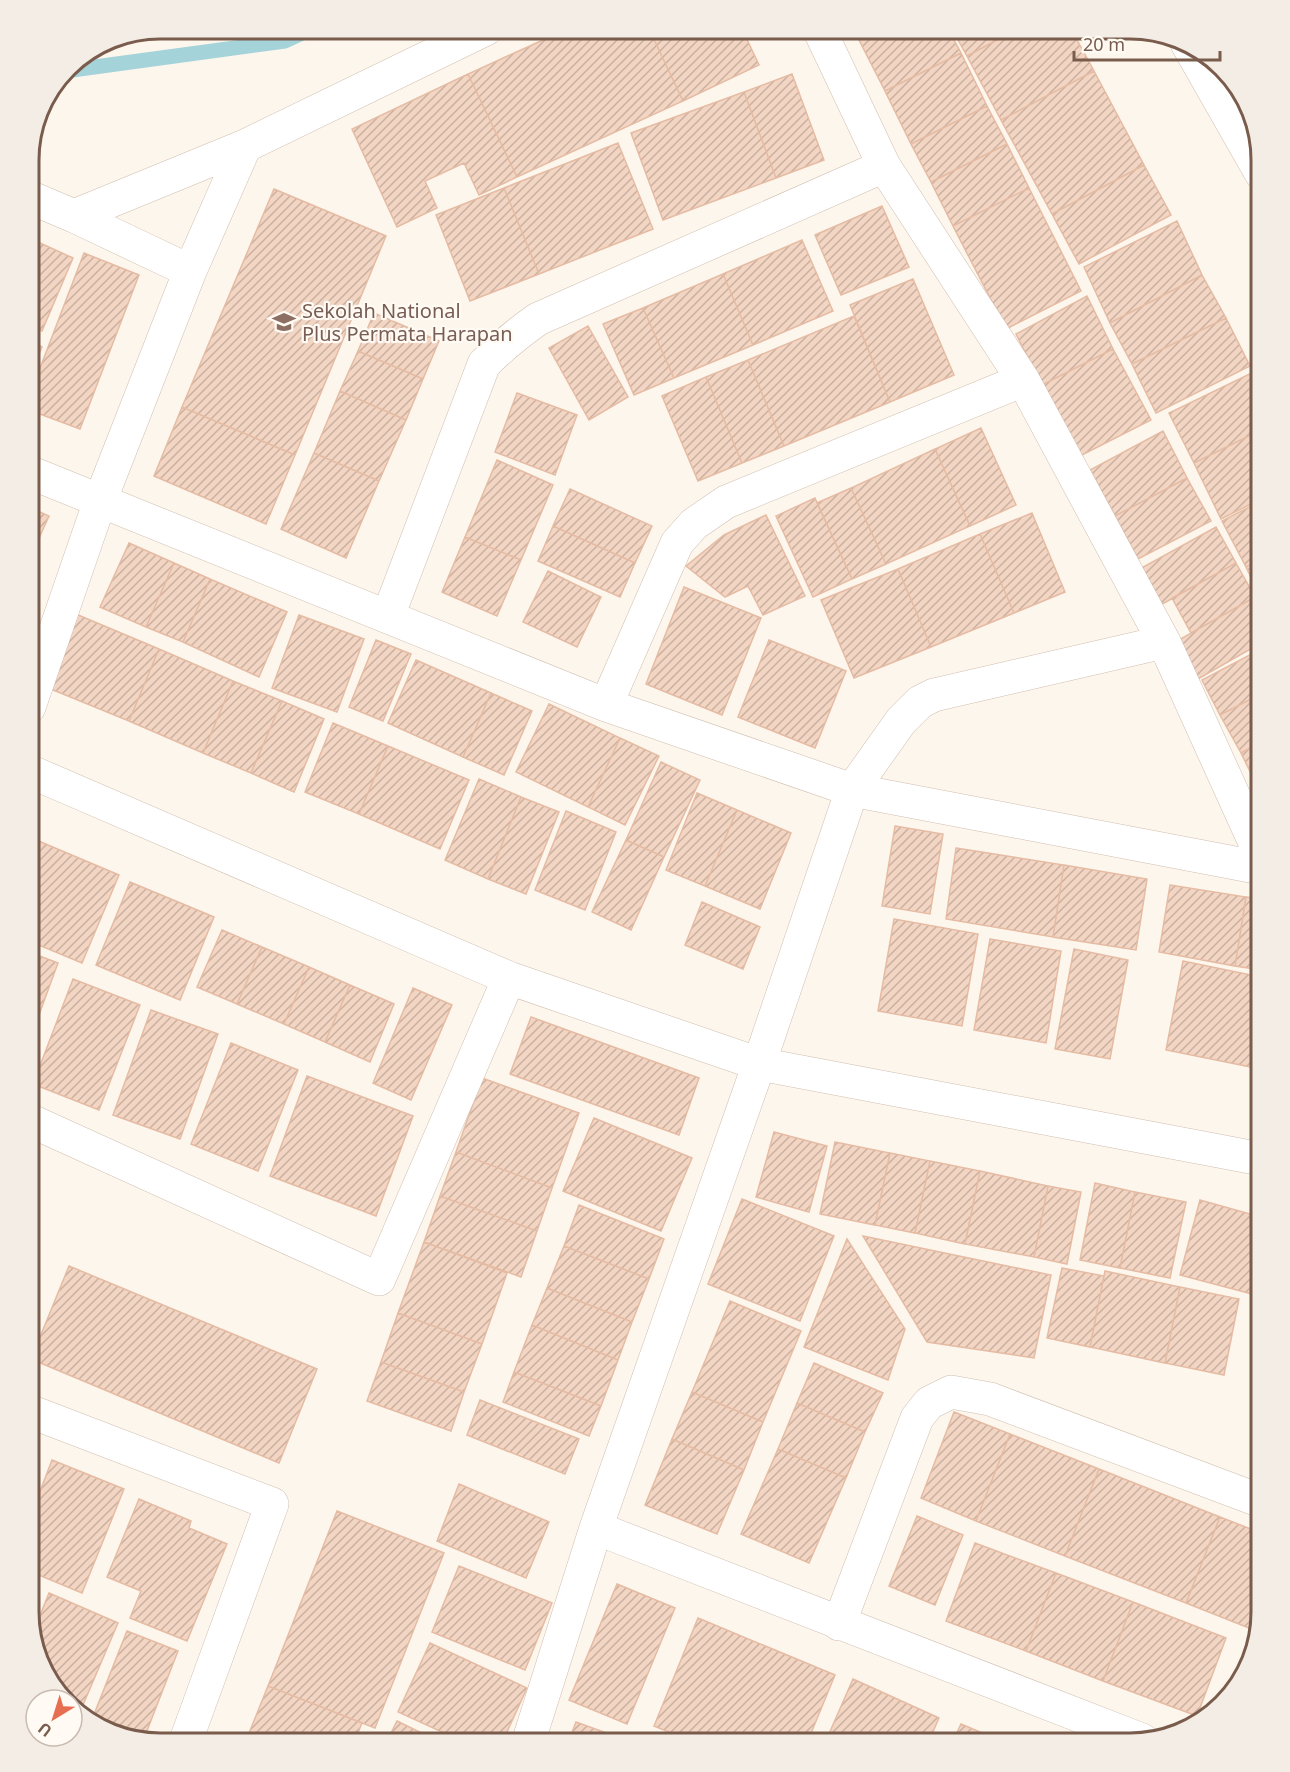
<svg xmlns="http://www.w3.org/2000/svg" width="1290" height="1772" font-family="'Noto Sans',sans-serif">
<style>
.lines{fill:none;stroke-linecap:round;stroke-linejoin:round}
.stream{stroke:#a5d3da;stroke-width:15}
.building{fill:url(#building-hatch);stroke:#e6bba3;stroke-width:1.5}
.minor-casing{stroke:#d1beb0;stroke-width:34}
.minor{stroke:#fff;stroke-width:33}
.labels{text-anchor:middle;dominant-baseline:central;stroke-width:4.5;stroke-linejoin:round;paint-order:stroke}
.education-label{font-size:20px;fill:#785e54;stroke:#fffaf3;text-anchor:start}
.rim{fill:none;stroke:#7a5c4d;stroke-width:3}
</style>
<defs>
<pattern id="building-hatch" width="6" height="6" patternUnits="userSpaceOnUse" patternTransform="scale(1.5)"><rect width="6" height="6" fill="#f3d5c3"/><path d="M-1 1l2-2M0 6l6-6M5 7l2-2" fill="none" stroke="#cab0a1"/></pattern>
</defs>
<rect width="100%" height="100%" fill="#fdf6ec"/>
<g class="lines">
<path class="stream" d="M65 71 285 41 311 29"/>
</g>
<path class="building" d="M567 29H649L683 101 517 177 468 74Z
M649 29H742L759 65 683 101Z
M866 29H948L961 53 885 91 856 34Z
M952 29H1018L967 56Z
M1018 29H1071L1094 71 1001 120 967 56Z
M961 53 987 106 911 144 885 91Z
M1094 71 1144 165 1052 214 1001 120Z
M468 74 517 177 479 195 464 163 425 181 437 208 397 227 352 129Z
M792 74 824 160 776 178 744 92Z
M744 92 776 178 663 220 631 133Z
M987 106 1007 144 931 182 911 144Z
M618 143 653 229 539 274 504 188Z
M1007 144 1029 188 953 226 931 182Z
M1144 165 1171 215 1079 264 1052 214Z
M504 188 539 274 470 301 436 215Z
M1029 188 1081 291 1006 329 953 226Z
M274 189 386 236 295 455 182 407Z
M882 206 909 267 841 295 815 235Z
M1177 221 1202 275 1110 323 1084 267Z
M29 238 73 258 42 331 29 325Z
M802 240 833 311 753 345 723 274Z
M84 253 139 275 80 429 29 410V397Z
M723 274 753 345 674 378 643 308Z
M1202 275 1226 318 1132 364 1110 323Z
M913 279 954 375 890 402 850 305Z
M1087 296 1113 349 1042 385 1016 334Z
M643 308 674 378 634 395 603 324Z
M374 313 439 341 423 379 358 351Z
M854 316 890 402 784 446 748 360Z
M1226 318 1250 366 1156 413 1132 364Z
M588 326 628 397 589 420 549 348Z
M29 341 42 347 29 378Z
M1113 349 1151 420 1080 456 1042 385Z
M358 351 423 379 406 420 340 391Z
M748 360 784 446 742 463 706 377Z
M1260 369 1261 430 1194 463 1169 413Z
M706 377 742 463 698 481 662 396Z
M340 391 406 420 379 481 314 453Z
M517 393 577 415 555 475 495 452Z
M182 407 295 455 266 524 154 476Z
M981 428 1016 505 970 526 935 449Z
M1261 430V499L1221 519 1194 463Z
M1163 431 1187 478 1115 516 1090 470Z
M935 449 970 526 886 564 851 488Z
M314 453 379 481 346 558 281 529Z
M497 460 553 485 521 560 465 537Z
M1187 478 1211 521 1138 559 1115 516Z
M851 488 886 564 852 579 817 503Z
M570 489 652 526 635 563 553 526Z
M815 498 852 579 813 597 776 516Z
M1261 501V559L1246 567 1222 521Z
M29 507 49 516 29 560Z
M1032 513 1065 592 1014 613 980 534Z
M766 515 805 596 763 615 748 586 725 597 686 566 724 535Z
M553 526 635 563 620 597 538 561Z
M1216 527 1236 563 1157 607 1136 571Z
M980 534 1014 613 931 647 898 569Z
M465 537 521 560 497 616 442 592Z
M129 543 174 563 146 627 100 607Z
M1261 559V598L1246 567Z
M174 563 210 579 183 642 146 627Z
M1236 563 1255 597 1191 633 1172 598Z
M898 569 931 647 854 678 821 600Z
M548 571 601 597 577 647 523 622Z
M210 579 287 612 259 677 183 642Z
M684 587 761 618 722 715 646 684Z
M1255 597 1261 608V643L1198 679 1177 641Z
M71 612 159 649 129 721 41 685Z
M299 615 364 639 337 712 272 688Z
M376 640 411 654 383 721 349 707Z
M769 640 846 671 815 748 738 717Z
M159 649 233 681 203 753 129 721Z
M1261 649V694L1220 715 1202 680Z
M416 660 491 693 463 757 388 723Z
M233 681 282 701 251 773 203 753Z
M491 693 532 711 504 775 463 757Z
M1261 694V742L1241 753 1220 715Z
M282 701 324 719 294 792 251 773Z
M549 704 620 738 588 807 516 772Z
M333 723 388 746 359 814 305 792Z
M620 738 659 756 625 825 588 807Z
M1261 742V794L1241 753Z
M388 746 469 780 440 849 359 814Z
M661 762 700 780 664 857 626 840Z
M479 779 521 797 488 879 445 860Z
M697 793 737 810 705 886 666 870Z
M521 797 559 812 526 894 488 879Z
M737 810 791 833 760 909 705 886Z
M566 811 616 832 585 910 535 890Z
M895 826 943 834 930 914 882 906Z
M29 837 119 875 82 963 29 941Z
M626 840 664 857 631 930 592 912Z
M956 848 1064 865 1053 937 946 919Z
M1064 865 1147 879 1136 950 1053 937Z
M130 882 214 917 180 1000 96 965Z
M1170 885 1246 897 1235 966 1159 952Z
M1246 897 1261 899V970L1235 966Z
M702 902 760 927 743 969 685 945Z
M894 919 978 934 962 1026 878 1011Z
M222 930 262 947 237 1004 197 987Z
M990 939 1061 951 1046 1043 974 1030Z
M262 947 309 967 284 1024 237 1004Z
M1074 949 1128 960 1110 1059 1055 1049Z
M29 952 58 963 29 1042Z
M1183 961 1261 977V1013L1251 1067 1166 1050Z
M309 967 350 985 325 1042 284 1024Z
M73 979 140 1005 99 1110 33 1084Z
M350 985 394 1004 370 1062 325 1042Z
M413 988 452 1005 411 1100 373 1083Z
M151 1010 218 1034 180 1139 113 1115Z
M1261 1013V1069L1251 1067Z
M531 1017 699 1078 679 1135 510 1074Z
M231 1043 298 1070 258 1171 191 1144Z
M307 1076 413 1116 376 1216 270 1176Z
M482 1078 579 1113 552 1188 456 1152Z
M594 1118 692 1158 661 1231 563 1191Z
M774 1132 827 1146 809 1212 756 1197Z
M835 1142 890 1153 875 1225 820 1214Z
M456 1152 552 1188 537 1231 440 1196Z
M890 1153 930 1161 915 1233 875 1225Z
M930 1161 980 1171 965 1244 915 1233Z
M980 1171 1048 1186 1034 1257 965 1244Z
M1095 1183 1135 1192 1120 1268 1080 1260Z
M1048 1186 1081 1192 1067 1264 1034 1257Z
M1135 1192 1186 1202 1170 1278 1120 1268Z
M440 1196 537 1231 521 1277 424 1242Z
M742 1199 834 1236 800 1321 708 1284Z
M1200 1200 1261 1217V1255L1252 1294 1180 1275Z
M579 1205 664 1239 649 1279 564 1246Z
M863 1236 1051 1275 1034 1358 927 1342Z
M847 1239 905 1329 888 1380 804 1347Z
M424 1242 507 1273 482 1344 398 1313Z
M564 1246 649 1279 632 1322 547 1288Z
M69 1266 317 1369 279 1463 31 1359Z
M1062 1268 1104 1276 1090 1347 1047 1338Z
M1105 1271 1180 1287 1165 1363 1090 1347Z
M1180 1287 1239 1299 1224 1375 1165 1363Z
M547 1288 632 1322 618 1360 532 1325Z
M730 1301 801 1331 763 1422 692 1392Z
M398 1313 482 1344 464 1392 381 1362Z
M532 1325 618 1360 601 1406 514 1372Z
M1261 1349V1389L1254 1387Z
M381 1362 464 1392 451 1431 367 1401Z
M814 1363 883 1393 865 1432 797 1403Z
M514 1372 601 1406 589 1436 503 1402Z
M692 1392 763 1422 744 1470 672 1439Z
M480 1400 579 1439 565 1474 467 1435Z
M797 1403 865 1432 846 1478 778 1449Z
M954 1412 1010 1434 976 1521 921 1498Z
M1010 1434 1099 1469 1065 1556 976 1521Z
M672 1439 744 1470 717 1534 645 1505Z
M778 1449 846 1478 809 1563 741 1534Z
M52 1460 124 1489 82 1593 29 1571V1520Z
M1099 1469 1220 1517 1186 1603 1065 1556Z
M459 1484 549 1522 526 1578 437 1541Z
M139 1499 191 1521 189 1528 227 1544 187 1641 130 1618 141 1591 107 1577Z
M337 1511 444 1553 375 1728 268 1686Z
M917 1516 963 1535 935 1605 889 1586Z
M1220 1517 1261 1533V1610L1254 1630 1186 1603Z
M975 1543 1056 1573 1026 1651 946 1621Z
M459 1566 552 1603 525 1670 432 1632Z
M1056 1573 1133 1602 1103 1681 1026 1651Z
M617 1584 675 1608 627 1724 569 1700Z
M49 1593 118 1623 80 1712 72 1704V1700H68L46 1678 34 1630Z
M1133 1602 1226 1638 1197 1716 1103 1681Z
M698 1618 835 1675 807 1743H696L654 1726Z
M127 1631 178 1651 143 1741 94 1726 91 1722Z
M430 1643 527 1688 502 1743H466L398 1712Z
M853 1679 939 1718 928 1743H825Z
M268 1686 362 1723 354 1743H245Z
M397 1721 442 1743H386Z
M576 1722 634 1743H568Z
M961 1724 1006 1743H952Z"/>
<g class="lines">
<g class="minor-casing">
<path id="minor" d="M819 29 884 166 1023 380 1164 642 1261 856
M1187 43 1261 173
M29 197 74 216 190 271
M74 216 245 146 486 29
M29 472 606 705 852 790 1261 868
M388 616 484 364C501 347 518 333 538 319L884 166
M606 705 677 543 694 524 726 502 1023 380
M29 707 100 501 190 271 245 146
M29 771 509 978 759 1064 1261 1159
M29 1120 379 1279 509 978
M29 1411 272 1504 185 1743
M596 1528 1142 1740
M839 1624 917 1418 929 1403 951 1392 990 1399 1261 1501
M528 1743 596 1528 759 1064 852 790 901 721 920 702 934 695 1164 642"/>
</g>
<use href="#minor" class="minor"/>
</g>
<defs>
<g id="school-bare" transform="scale(1.8)"><path d="M0-5L7-2L0 1L-7-2ZM-4 1L0 2.5L4 1V4Q0 6-4 4Z" fill="#8d6e63" stroke="#fffaf3" stroke-width="2.5" paint-order="stroke"/></g>
</defs>
<g fill-rule="evenodd">
<use href="#school-bare" x="284" y="322"/>
</g>
<g class="labels">
<g class="education-label">
<text x="302" y="310">Sekolah National<tspan x="302" dy="23">Plus Permata Harapan</tspan></text>
</g>
</g>
<path d="M0 0H1290V1772H0ZM160 39H1130A121 121 0 0 1 1251 160V1612A121 121 0 0 1 1130 1733H160A121 121 0 0 1 39 1612V160A121 121 0 0 1 160 39Z" fill="#f4ede6" fill-rule="evenodd"/>
<path class="rim" d="M160 39H1130A121 121 0 0 1 1251 160V1612A121 121 0 0 1 1130 1733H160A121 121 0 0 1 39 1612V160A121 121 0 0 1 160 39Z"/>
<g transform="translate(54 1718) rotate(218)"><circle r="28" fill="#fffaf3" stroke="#cabbb1" stroke-width="1.5"/>
<path d="M0-4.5L10 22L0 15L-10 22Z" fill="#e76f51"/>
<text y="-9" font-size="16" font-weight="bold" text-anchor="middle" fill="#7a5c4d">U</text>
</g>
<path d="M1074 51v9h146v-9" fill="none" stroke="#7a5c4d" stroke-width="3"/>
<text x="1083" y="51" font-size="18" fill="#7a5c4d" stroke="#fffaf3" stroke-width="4.5" paint-order="stroke">20 m</text>
</svg>
